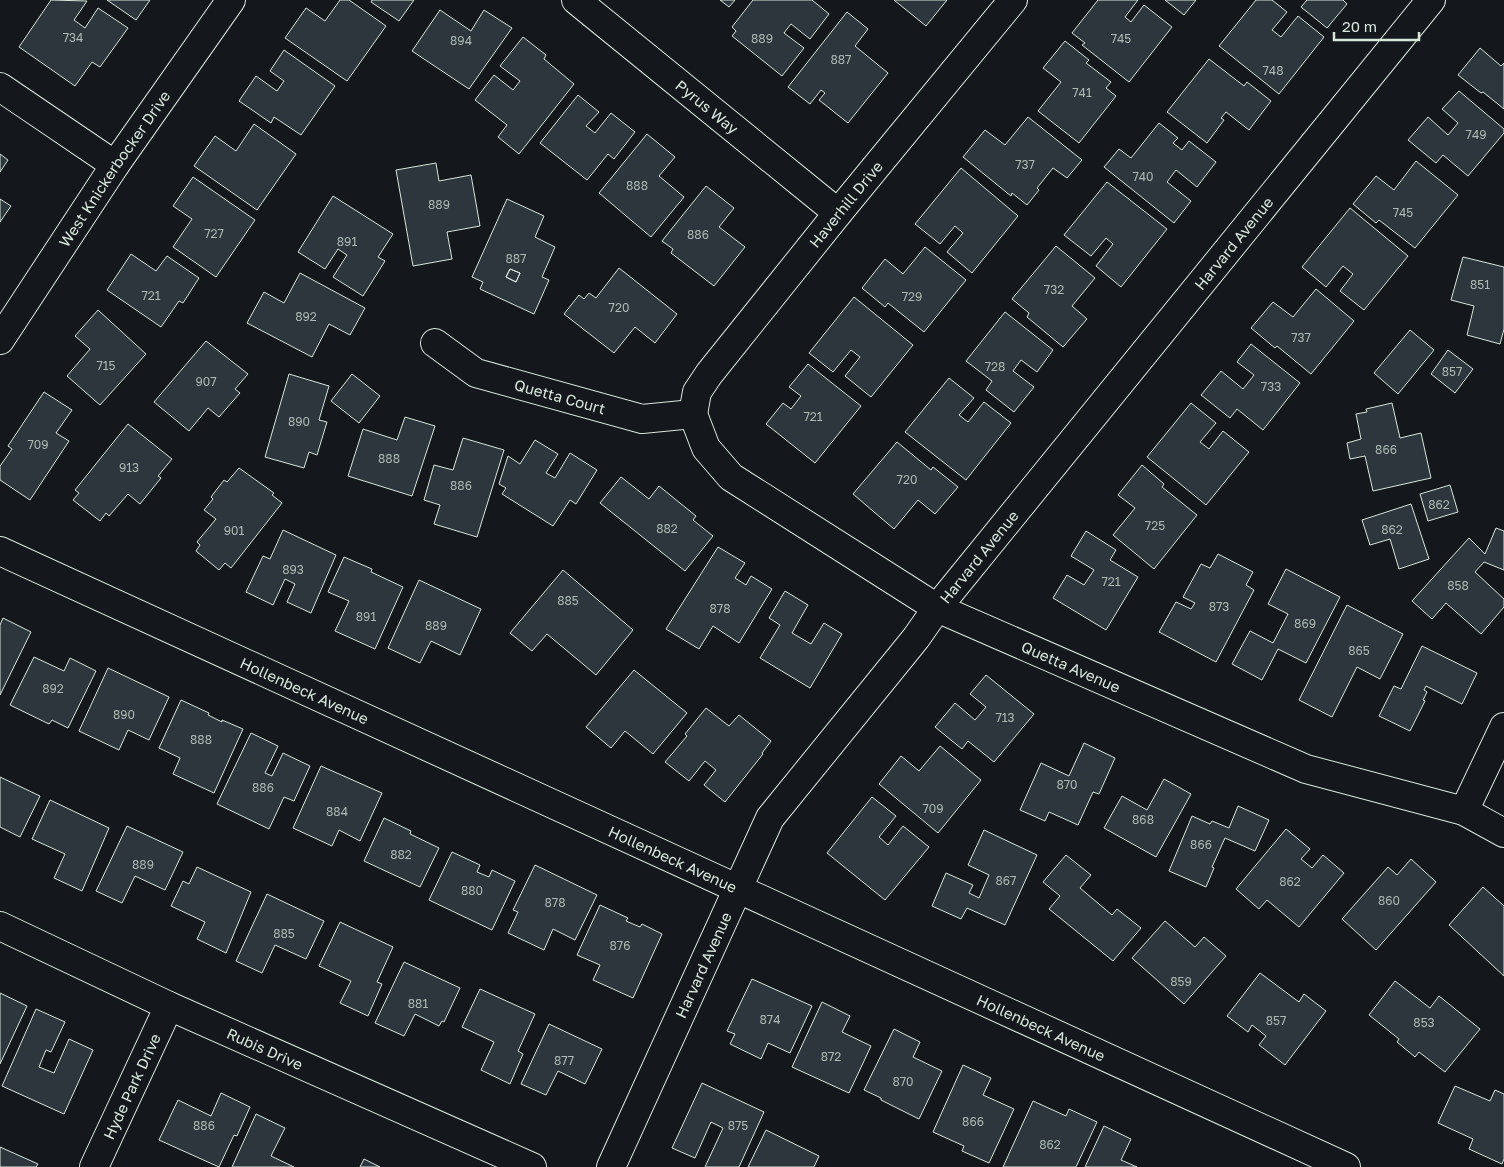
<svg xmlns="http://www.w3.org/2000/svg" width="1504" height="1167" font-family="'Golos Text',sans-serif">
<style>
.building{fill:#2c363c;stroke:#d8e6dc;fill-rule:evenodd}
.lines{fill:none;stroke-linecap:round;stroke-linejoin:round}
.minor-casing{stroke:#d8e6dc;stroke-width:30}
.minor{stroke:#14181c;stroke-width:28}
.labels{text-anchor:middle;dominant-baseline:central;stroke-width:4;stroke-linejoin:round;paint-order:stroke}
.number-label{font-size:12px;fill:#adbab4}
.street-label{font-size:15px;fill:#d8e6dc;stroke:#14181c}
</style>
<rect width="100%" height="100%" fill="#14181c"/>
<path class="building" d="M51 0 87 1 74 20 85 28 98 8 128 28 100 67 92 62 75 86 19 47Z
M107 0H150L136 20Z
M340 0H349L386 26 347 81 285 38 306 8 325 21Z
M372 0H414L399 21 371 2Z
M720 0H735L729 7Z
M753 0H812L829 14 810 39 791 24 784 33 804 48 782 76 732 36 736 31 732 27Z
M894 0H947L926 26Z
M1098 0H1138L1125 17 1131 22 1144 5 1172 27 1129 82 1082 45 1085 43 1072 33Z
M1165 0H1196L1184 15Z
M1256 0H1272L1287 12 1272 30 1281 37 1298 16 1324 37 1279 94 1219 46Z
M1307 0H1343L1347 4 1327 28 1301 7Z
M440 10 471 31 484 10 512 28 469 89 412 51Z
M847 12 868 29 855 46 888 73 848 123 819 100 825 93 821 90 810 104 788 87Z
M523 37 546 55 544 59 574 84 519 154 498 137 507 125 475 100 494 75 513 90 520 81 500 66Z
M1065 41 1089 60 1086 63 1111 82 1106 88 1116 96 1079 143 1038 111 1061 82 1043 68Z
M1480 48 1501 66 1504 63V109L1483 92 1481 93 1458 75Z
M284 50 335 86 301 135 274 117 271 123 239 101 256 76 277 91 284 81 270 71Z
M1209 59 1244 86 1247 82 1271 101 1249 130 1226 112 1221 118 1224 120 1207 143 1167 112Z
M1459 91 1504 129V133L1468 176 1443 155 1436 163 1408 140 1428 117 1448 135 1458 123 1442 109Z
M578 95 599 112 586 126 595 133 611 113 635 132 614 159 608 154 587 180 540 143Z
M1028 117 1082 160 1067 178 1053 168 1037 188 1039 190 1027 205 1012 193 1011 196 963 157 985 130 1005 145Z
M1159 123 1178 138 1173 143 1182 150 1189 141 1216 162 1197 187 1176 170 1167 182 1191 201 1174 223 1104 167 1119 149 1131 158Z
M254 124 296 154 257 210 194 166 215 136 236 151Z
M647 134 675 157 659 176 684 197 651 237 599 193Z
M0 154 8 160 0 172Z
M1416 161 1458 195 1415 248 1379 220 1376 223 1353 204 1376 176 1394 190Z
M436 163 439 181 471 175 480 226 447 232 452 259 413 266 396 170Z
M961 168 1018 216 972 273 947 252 963 233 955 226 940 244 915 224Z
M193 177 255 220 216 277 173 247 192 219 173 206Z
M1107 182 1167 229 1121 287 1096 266 1113 244 1106 238 1091 256 1064 235Z
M706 186 734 208 719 227 745 247 714 286 671 253 673 249 662 241Z
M333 196 393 234 378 257 385 261 363 296 333 277 347 255 338 249 325 269 298 252Z
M0 199 11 206 0 222Z
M507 199 544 216 535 237 555 247 542 277 549 280 534 314 480 289 483 282 472 277ZM510 269 520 273 516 282 506 277Z
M1350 208 1408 256 1364 310 1340 291 1353 274 1343 266 1326 287 1302 267Z
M1056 246 1095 278 1072 306 1087 319 1063 347 1027 317 1029 313 1012 299Z
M925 247 966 280 924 332 888 303 885 307 862 288 885 259 903 274Z
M131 254 156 271 167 256 199 278 183 303 179 301 161 327 107 290Z
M1463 257 1504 267V329L1500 344 1467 335 1474 306 1451 300Z
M619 268 677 314 655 343 635 327 614 353 564 314 579 295 584 299 589 293 596 298Z
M510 269 520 273 516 282 506 277Z
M300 273 365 308 350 335 329 324 312 357 247 323 264 292 284 303Z
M1316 289 1354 321 1311 374 1277 346 1275 348 1251 328 1273 302 1293 317Z
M854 297 913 345 871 397 845 376 860 357 851 350 833 372 809 353Z
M98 310 146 354 100 405 67 376 90 349 75 336Z
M1005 312 1053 350 1037 372 1021 360 1013 371 1034 387 1014 412 986 390 992 381 966 361Z
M1410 330 1434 350 1398 394 1374 373Z
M206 341 248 374 235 389 240 393 219 417 208 408 189 431 154 402Z
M1251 344 1300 383 1263 430 1237 409 1230 418 1201 395 1221 371 1243 389 1254 375 1237 362Z
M1448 350 1473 369 1455 393 1431 374Z
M808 364 861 406 815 463 766 424 783 403 791 409 801 396 789 387Z
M289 374 329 386 319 420 327 422 317 455 309 452 304 468 265 457Z
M352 374 380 396 359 423 331 401Z
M949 378 974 398 959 415 968 422 984 402 1011 423 966 480 905 432Z
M44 392 72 410 56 433 69 441 30 500 0 480V466L12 449 8 446Z
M1191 403 1216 423 1200 442 1209 449 1223 431 1249 452 1206 505 1147 457Z
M1392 403 1400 438 1421 433 1431 478 1373 491 1365 456 1350 459 1347 443 1361 439 1356 414 1367 412 1366 409Z
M405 417 435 426 412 496 348 476 363 429 397 440Z
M128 424 172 459 158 476 161 478 140 504 128 494 109 516 106 513 100 521 73 500 79 493 75 490Z
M463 438 504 450 477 537 434 524 440 505 424 500 434 465 453 470Z
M535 440 558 454 546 473 555 478 570 453 597 470 576 504 570 500 553 526 502 494 506 488 499 484 508 456 520 464Z
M897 442 931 470 933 467 958 487 935 514 918 500 894 529 853 494Z
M1142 465 1164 484 1162 487 1197 515 1154 569 1113 535 1135 508 1118 495Z
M239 468 274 493 272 495 282 503 231 568 225 563 219 570 196 551 200 545 197 542 216 519 204 510 213 499 211 497 224 480 227 482Z
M621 477 649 499 659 486 696 516 693 520 713 536 685 571 600 503Z
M1450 485 1458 512 1428 521 1420 494Z
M1411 504 1429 559 1399 569 1390 539 1370 545 1362 520Z
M1496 528 1504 531V570L1484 562 1475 572 1504 599V607L1481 634 1446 603 1432 619 1412 601 1469 538 1485 554Z
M283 530 336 555 311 613 287 602 295 584 285 579 273 605 246 592 263 556 270 559Z
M1086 531 1116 550 1110 560 1138 577 1106 630 1053 598 1067 575 1084 585 1094 570 1071 556Z
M718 547 745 563 735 578 746 585 751 576 772 589 739 643 713 626 699 649 666 629Z
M1218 554 1253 572 1246 585 1254 590 1216 662 1159 632 1176 602 1191 609 1195 603 1183 597 1201 564 1210 568Z
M344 557 372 569 371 572 403 587 375 649 335 631 349 601 328 592Z
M1286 569 1340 597 1306 663 1278 649 1262 680 1232 664 1250 631 1273 643 1288 614 1268 604Z
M563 570 633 630 596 675 547 634 532 651 510 633Z
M419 580 481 609 460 655 431 641 420 663 388 648Z
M785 591 808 605 792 633 811 644 824 623 842 634 810 688 760 658 780 625 769 618Z
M1347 605 1403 634 1380 679 1357 667 1332 717 1299 700Z
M3 618 31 632 0 695V625Z
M1422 646 1477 673 1462 704 1426 686 1424 690 1427 692 1423 700 1425 701 1410 731 1379 716 1394 686 1401 689Z
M34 657 64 671 70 658 96 671 68 728 52 720 49 724 10 705Z
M108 668 169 697 149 740 128 730 119 750 79 731Z
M634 670 687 713 653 754 625 731 611 748 586 727Z
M986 675 1034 714 994 762 968 741 962 749 935 727 955 703 975 720 986 707 970 694Z
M181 700 209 713 208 715 222 722V720L243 729 214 793 173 774 180 758 159 748Z
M706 708 729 726 739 715 771 741 762 753 763 754 725 802 704 785 716 770 705 761 689 781 665 762 687 736 685 734Z
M251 733 278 746 265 773 272 776 283 753 310 766 294 801 284 797 269 829 217 804Z
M1084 743 1115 758 1099 794 1093 792 1078 825 1049 812 1045 821 1020 810 1041 763 1069 776Z
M940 746 981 780 938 833 879 784 901 756 919 771Z
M321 766 382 793 360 841 339 830 332 846 293 828Z
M0 777 40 796 20 837 0 827Z
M1164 779 1191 794 1156 857 1104 828 1122 796 1147 810Z
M872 797 896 816 879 837 888 845 903 826 929 847 885 900 827 853Z
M50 800 109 828 82 891 54 878 65 854 32 839Z
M1238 806 1269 820 1255 851 1225 838 1212 867 1214 868 1206 887 1169 871 1192 816 1210 824 1212 821 1229 828Z
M384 818 411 831 410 834 439 848 420 887 364 861Z
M127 826 183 852 165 890 135 876 122 903 96 891Z
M1286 829 1310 849 1301 859 1312 868 1323 855 1344 873 1299 927 1267 900 1259 909 1236 889Z
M984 830 1037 855 1005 925 967 908 961 919 932 906 946 873 973 885 969 893 979 898 989 875 968 865Z
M452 852 480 865 477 872 489 877 492 870 515 881 492 930 429 900Z
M1066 855 1091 875 1080 888 1112 915 1117 909 1141 928 1113 961 1049 909 1060 896 1043 882Z
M1411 859 1436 882 1376 950 1342 919 1388 867 1397 875Z
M535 865 597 895 575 940 553 929 544 950 508 933 518 912 513 910Z
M197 867 251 892 226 953 197 939 205 922 171 906 183 881 189 884Z
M1483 887 1504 906V976L1449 925Z
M267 894 324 921 306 959 275 945 262 973 236 961Z
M600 905 628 918 626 921 640 927 642 924 662 934 633 998 593 980 600 965 577 955Z
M1165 921 1195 947 1204 937 1226 956 1184 1004 1132 958Z
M340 922 393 947 377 982 382 984 368 1016 340 1003 351 981 319 966Z
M404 962 460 988 444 1022 442 1021 439 1026 415 1014 404 1036 375 1023Z
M1260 973 1299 1002 1304 994 1326 1011 1285 1065 1259 1045 1266 1036 1252 1025 1248 1032 1227 1016Z
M752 979 812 1006 790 1053 768 1043 761 1059 730 1044 735 1034 727 1031Z
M1395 981 1430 1008 1439 996 1480 1029 1445 1072 1419 1052 1415 1057 1397 1042 1399 1039 1369 1015Z
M480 989 535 1014 518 1051 523 1054 510 1084 481 1070 494 1042 462 1027Z
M0 993 27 1006 0 1064Z
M822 1002 850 1016 842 1032 871 1046 849 1093 792 1067Z
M36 1009 65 1022 51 1052 46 1050 39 1067 54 1073 69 1039 93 1050 64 1114 2 1086Z
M549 1024 602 1049 585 1084 558 1071 546 1095 521 1084Z
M894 1029 920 1042 913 1057 942 1071 919 1119 881 1100V1098L864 1090Z
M963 1065 991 1078 983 1095 1014 1109 989 1163 962 1151 964 1146 933 1132Z
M702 1083 764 1112 739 1167H705L723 1128 711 1122 695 1158 672 1148Z
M1455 1086 1490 1101 1495 1090 1504 1094V1159L1502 1164 1469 1149 1473 1139 1438 1123Z
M221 1093 250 1107 237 1136 234 1135 219 1167 159 1140 178 1100 211 1116Z
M1033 1101 1066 1116 1069 1109 1097 1122 1076 1167H1003Z
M256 1114 285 1128 271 1156 294 1167H232Z
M1104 1126 1131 1139 1121 1160 1137 1167H1085Z
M766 1130 819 1156 814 1167H748Z
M0 1147 38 1164 36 1167H0Z
M364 1159 380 1167H360Z"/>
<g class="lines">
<g class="minor-casing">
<g id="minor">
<path id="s1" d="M576 0 838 213"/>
<path d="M0 87 115 165"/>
<path id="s2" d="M0 340 115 165 231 0"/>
<path id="s3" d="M435 343 476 373 642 419 693 414"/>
<path id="s4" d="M693 414 706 448 731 477 937 608 1306 769 1464 811 1504 833"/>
<path id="s5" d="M693 414 697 392 709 374 838 213 1013 0"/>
<path id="s6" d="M0 551 1346 1167"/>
<path d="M1464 811 1504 727"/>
<path id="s7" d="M0 926 169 1006 532 1167"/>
<path id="s8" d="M94 1167 169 1006"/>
<path id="s9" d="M611 1167 770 818 916 638 937 608 1431 0"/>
</g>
</g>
<use href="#minor" class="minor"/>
</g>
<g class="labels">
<g class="number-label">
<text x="73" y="37">734</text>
<text x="762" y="38">889</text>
<text x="1121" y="38">745</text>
<text x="461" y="40">894</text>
<text x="841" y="59">887</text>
<text x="1273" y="70">748</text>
<text x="1082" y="92">741</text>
<text x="1476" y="134">749</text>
<text x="1025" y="164">737</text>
<text x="1143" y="176">740</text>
<text x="637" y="185">888</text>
<text x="439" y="204">889</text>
<text x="1403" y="212">745</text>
<text x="214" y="233">727</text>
<text x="698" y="234">886</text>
<text x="347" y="241">891</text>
<text x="516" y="258">887</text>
<text x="1480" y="284">851</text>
<text x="1054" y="289">732</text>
<text x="151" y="295">721</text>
<text x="912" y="296">729</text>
<text x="619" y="307">720</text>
<text x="306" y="316">892</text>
<text x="1301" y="337">737</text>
<text x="106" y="365">715</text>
<text x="995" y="366">728</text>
<text x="1452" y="371">857</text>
<text x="206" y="381">907</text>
<text x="1271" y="386">733</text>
<text x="813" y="416">721</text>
<text x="299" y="421">890</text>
<text x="38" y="444">709</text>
<text x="1386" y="449">866</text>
<text x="389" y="458">888</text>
<text x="129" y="467">913</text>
<text x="907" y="479">720</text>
<text x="461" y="485">886</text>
<text x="1439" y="504">862</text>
<text x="1155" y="525">725</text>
<text x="667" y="528">882</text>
<text x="1392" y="529">862</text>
<text x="234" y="530">901</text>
<text x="293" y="569">893</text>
<text x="1111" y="581">721</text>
<text x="1458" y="585">858</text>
<text x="568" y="600">885</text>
<text x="1219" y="606">873</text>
<text x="720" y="608">878</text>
<text x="366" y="616">891</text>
<text x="1305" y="623">869</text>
<text x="436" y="625">889</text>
<text x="1359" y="650">865</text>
<text x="53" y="688">892</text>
<text x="124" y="714">890</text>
<text x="1005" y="717">713</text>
<text x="201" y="739">888</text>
<text x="1067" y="784">870</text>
<text x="263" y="787">886</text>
<text x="933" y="808">709</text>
<text x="337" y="811">884</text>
<text x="1143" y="819">868</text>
<text x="1201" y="844">866</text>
<text x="401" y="854">882</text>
<text x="143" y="864">889</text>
<text x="1006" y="880">867</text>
<text x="1290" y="881">862</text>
<text x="472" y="890">880</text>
<text x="1389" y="900">860</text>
<text x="555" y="902">878</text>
<text x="284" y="933">885</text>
<text x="620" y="945">876</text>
<text x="1181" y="981">859</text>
<text x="418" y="1003">881</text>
<text x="770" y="1019">874</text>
<text x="1276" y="1020">857</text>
<text x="1424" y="1022">853</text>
<text x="831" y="1056">872</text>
<text x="564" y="1060">877</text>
<text x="903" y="1081">870</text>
<text x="973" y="1121">866</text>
<text x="204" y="1125">886</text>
<text x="738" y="1125">875</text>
<text x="1050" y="1144">862</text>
</g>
<g class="street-label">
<text stroke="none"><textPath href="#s1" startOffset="169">Pyrus Way</textPath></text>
<text stroke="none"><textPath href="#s2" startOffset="206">West Knickerbocker Drive</textPath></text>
<text stroke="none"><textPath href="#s5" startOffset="262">Haverhill Drive</textPath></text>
<text stroke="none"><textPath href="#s9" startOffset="1122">Harvard Avenue</textPath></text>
<text stroke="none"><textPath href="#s3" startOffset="138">Quetta Court</textPath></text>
<text stroke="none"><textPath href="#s9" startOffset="718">Harvard Avenue</textPath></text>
<text stroke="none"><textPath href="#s4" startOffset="465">Quetta Avenue</textPath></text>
<text stroke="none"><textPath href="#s6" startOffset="335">Hollenbeck Avenue</textPath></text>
<text stroke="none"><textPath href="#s6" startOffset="740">Hollenbeck Avenue</textPath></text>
<text stroke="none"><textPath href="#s9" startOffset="222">Harvard Avenue</textPath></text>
<text stroke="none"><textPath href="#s6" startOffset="1145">Hollenbeck Avenue</textPath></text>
<text stroke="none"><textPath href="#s7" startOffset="292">Rubis Drive</textPath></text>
<text stroke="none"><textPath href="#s8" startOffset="89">Hyde Park Drive</textPath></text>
</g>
</g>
<path d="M1334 32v8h85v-8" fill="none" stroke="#d8e6dc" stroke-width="2.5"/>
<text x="1342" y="32" font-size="15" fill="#d8e6dc" stroke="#14181c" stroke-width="4" paint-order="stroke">20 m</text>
</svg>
